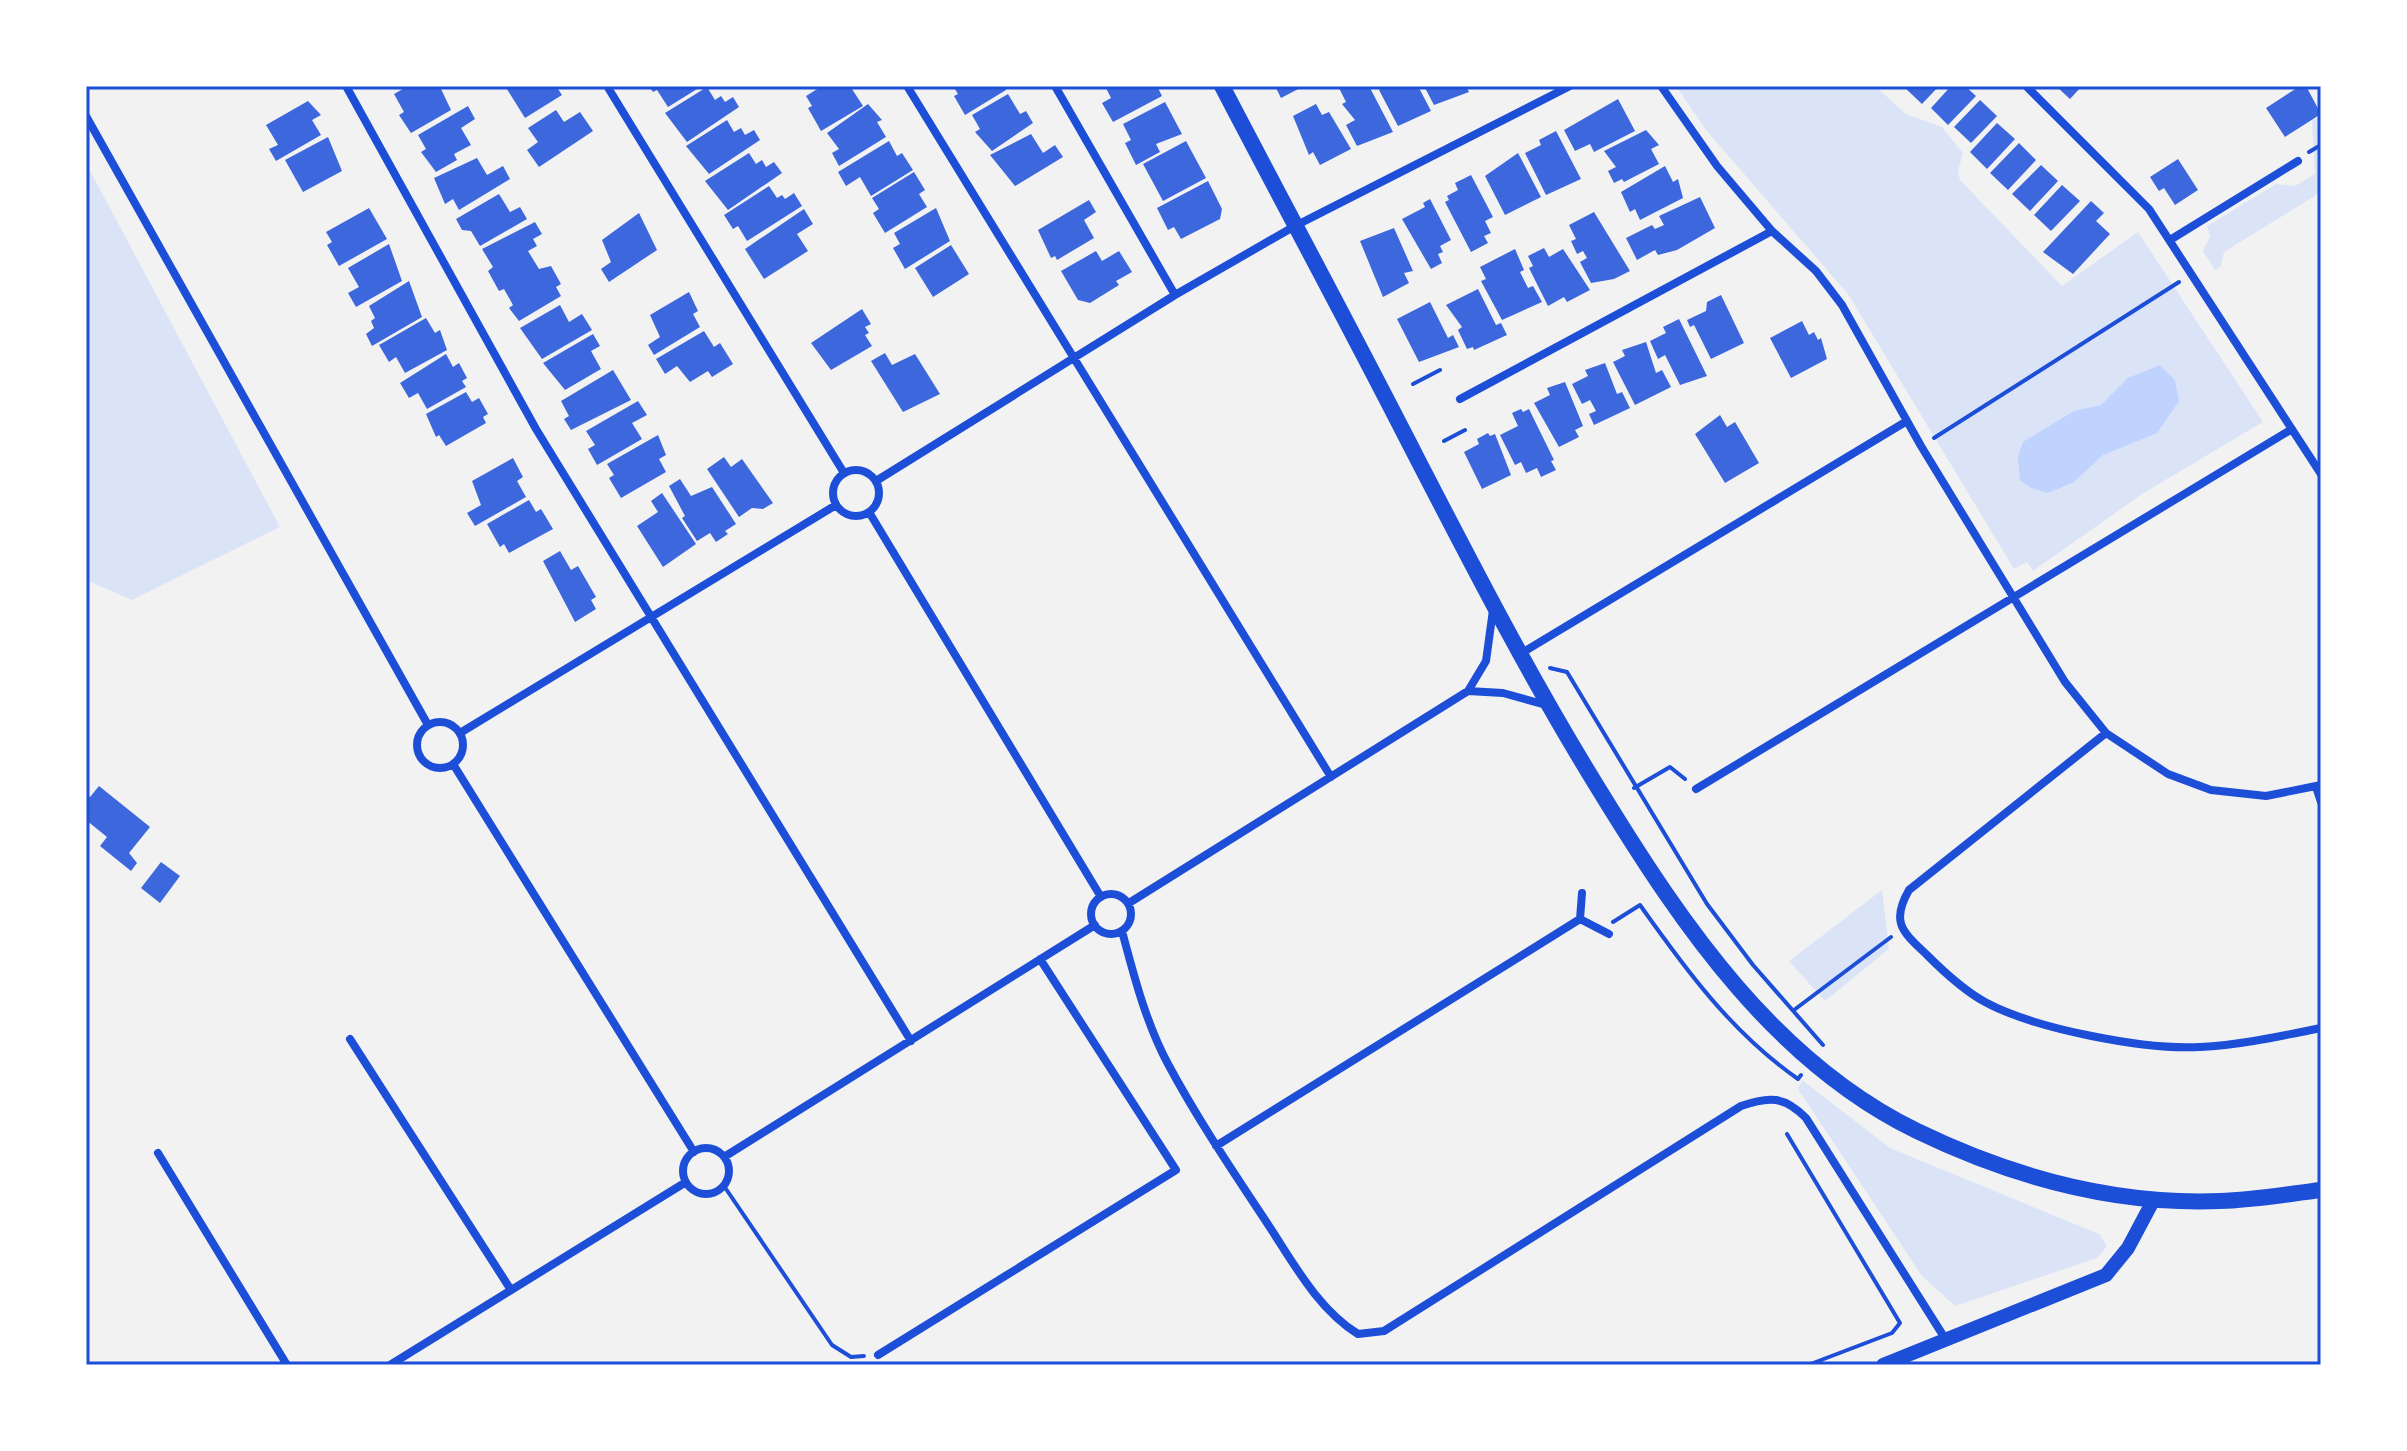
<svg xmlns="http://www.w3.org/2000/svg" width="2407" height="1451" font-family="'Nunito Sans',sans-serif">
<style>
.green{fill:#dbe4f7}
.water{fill:#bfd3fe}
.building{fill:#3d67dc}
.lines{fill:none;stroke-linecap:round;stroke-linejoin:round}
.path{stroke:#1d4ed8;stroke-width:4}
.minor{stroke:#1d4ed8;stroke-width:8}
.tertiary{stroke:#1d4ed8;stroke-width:14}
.secondary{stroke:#1d4ed8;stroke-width:16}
.neatline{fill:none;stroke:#1d4ed8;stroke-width:3}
</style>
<rect width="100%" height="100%" fill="#f2f2f2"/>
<path class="green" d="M1676 86H1875L1906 114 1942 127 1963 153 1958 171 1960 180 2062 286 2138 232 2263 422 2142 494 2033 571 2027 562 2014 569 1848 294 1706 130Z
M2321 116V192L2224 252 2221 266 2215 270 2203 251 2210 236 2207 226 2276 184 2295 186 2315 174 2312 121Z
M86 163 280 527 132 600 86 580Z
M1882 890 1889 949 1825 1001 1789 961Z
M1802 1080 1890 1148 2099 1234 2107 1246 2097 1258 1955 1306 1922 1276 1798 1089Z"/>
<path class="water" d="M2160 365 2175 380 2179 401 2157 433 2103 455 2074 482 2048 493 2031 488 2020 480 2018 456 2023 442 2074 411 2101 405 2128 378Z"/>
<path class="building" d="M408 86H445L441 89 451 110 411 133 399 115 404 112 394 94Z
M505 86H556L562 95 525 118Z
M649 86H702L668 107 657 90 653 92Z
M822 86H856L852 89 863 106 821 131 808 108 812 106 806 96Z
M953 86H1004L1006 90 965 115 954 96 958 94Z
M1105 86H1157L1162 96 1113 122 1102 103 1111 98Z
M1275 86H1304L1281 98Z
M1338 86H1369L1393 132 1357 146 1346 125 1355 120 1342 104 1346 102Z
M1386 86H1418L1431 111 1398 126 1379 90Z
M1424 86H1466L1469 92 1434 105Z
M1903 86H1939L1922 104Z
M1951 86H1965L1976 96 1948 125 1931 108Z
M2056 86H2082L2070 99Z
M2300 86H2306L2321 114 2285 137 2266 108Z
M707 87 715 100 721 96 725 102 733 97 739 107 687 142 665 113Z
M1008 94 1020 114 1026 111 1033 123 992 151 975 132 980 129 972 115Z
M1618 99 1635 131 1594 152 1590 144 1575 151 1564 130Z
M1980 100 1997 116 1971 143 1954 127Z
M308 101 321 115 312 120 321 135 276 161 269 149 278 145 266 125Z
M1165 102 1182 134 1156 144 1160 152 1136 165 1125 143 1131 140 1123 124Z
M868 104 882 120 877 122 886 137 839 166 832 153 839 149 827 133Z
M1316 104 1322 115 1329 112 1351 149 1320 165 1313 152 1309 155 1293 116Z
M468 106 475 119 461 128 471 145 454 154 457 160 436 172 421 152 426 149 418 135Z
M556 110 564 122 580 112 593 131 539 167 527 150 538 142 528 128Z
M727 120 734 132 741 128 745 135 754 130 760 140 709 174 686 146Z
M1997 123 2015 139 1987 169 1970 152Z
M1646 130 1659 145 1651 149 1659 164 1624 182 1622 179 1614 183 1608 171 1616 167 1604 151Z
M1556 131 1581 179 1546 195 1525 153 1541 145 1539 140Z
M1031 134 1043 153 1055 145 1063 157 1015 186 990 155Z
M328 137 342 171 303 192 285 160Z
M889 141 897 156 902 153 913 170 871 196 860 177 846 186 838 172Z
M1186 141 1206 178 1163 201 1143 164Z
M2019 143 2036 160 2008 190 1990 173Z
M749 153 756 164 762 160 766 167 774 162 782 173 728 210 705 181Z
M1518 153 1541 197 1505 215 1485 176Z
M477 158 487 175 503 166 510 179 459 210 453 199 445 204 434 178Z
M2178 159 2198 190 2175 205 2164 188 2159 191 2150 177Z
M2041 165 2058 181 2030 211 2012 194Z
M1665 166 1673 182 1678 179 1683 198 1640 220 1635 209 1630 212 1621 192Z
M914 172 925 190 919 194 927 207 885 233 873 213 879 209 872 198Z
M1471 175 1493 217 1485 221 1491 233 1484 236 1488 243 1471 252 1445 202 1449 200 1447 196 1458 190 1455 183Z
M1208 181 1222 209 1220 219 1181 239 1174 227 1168 230 1157 208Z
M2062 185 2080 201 2051 231 2034 215Z
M769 186 777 198 782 195 785 199 794 193 802 206 747 241 738 226 733 229 724 215Z
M499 194 510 212 520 207 527 219 480 246 471 231 462 230 456 219Z
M1700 197 1715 228 1677 250 1658 255 1655 250 1637 260 1626 238 1652 225 1655 229 1664 225 1659 216Z
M1430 199 1451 240 1440 246 1443 252 1438 254 1442 263 1431 269 1402 219 1425 207 1423 203Z
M1089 200 1096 212 1084 220 1094 238 1057 260 1055 256 1051 258 1038 230Z
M2091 201 2104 213 2096 221 2110 234 2073 274 2043 252Z
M369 208 387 239 339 266 327 245 332 242 326 232Z
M936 208 950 241 905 269 893 248 900 244 894 233Z
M804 209 813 224 797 234 808 251 764 279 745 249Z
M1594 212 1630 271 1614 279 1591 283 1580 262 1587 258 1583 251 1577 254 1571 241 1576 239 1569 225Z
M639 213 657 250 609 282 601 269 611 262 602 240Z
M535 222 542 234 533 239 537 246 528 251 539 269 551 266 561 284 556 287 561 296 519 321 509 308 513 305 504 289 499 291 488 271 493 267 482 249Z
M1394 228 1413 271 1404 273 1409 283 1383 297 1360 241Z
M389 244 402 281 356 307 348 293 359 287 348 268Z
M951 245 969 274 933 297 915 268Z
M1544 248 1549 257 1563 249 1590 290 1567 302 1564 297 1548 306 1529 268 1533 266 1528 256Z
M1515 249 1524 270 1520 272 1528 288 1533 286 1542 302 1502 320 1481 281 1486 279 1480 267Z
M1096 251 1102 261 1119 251 1132 272 1116 281 1119 285 1090 303 1078 300 1061 271Z
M409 281 422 317 372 346 366 334 374 328 371 321 375 318 369 306Z
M1478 289 1496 325 1501 323 1507 335 1474 350 1473 347 1467 349 1458 330 1462 327 1446 305Z
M689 292 698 311 693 314 700 327 654 355 648 345 660 337 650 315Z
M1721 295 1744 343 1711 359 1694 325 1690 327 1687 320 1706 311 1707 302Z
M1430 302 1448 338 1453 335 1459 347 1419 362 1397 319Z
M560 305 569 322 582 314 592 330 542 359 520 328Z
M862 309 871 324 865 327 869 333 865 335 872 346 831 370 811 343Z
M426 318 435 333 440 330 447 350 405 373 396 357 389 362 379 345Z
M1679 319 1707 376 1680 385 1665 355 1658 359 1650 341 1666 333 1663 327Z
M1802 321 1809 335 1814 332 1818 340 1821 338 1827 359 1791 378 1770 338Z
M704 331 714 347 720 343 733 364 712 377 708 371 690 382 677 366 665 374 656 359Z
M593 334 600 346 591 351 601 369 565 390 543 363Z
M1646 342 1656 373 1662 370 1671 387 1635 405 1613 362 1625 356 1622 350Z
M885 353 892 365 915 354 940 394 903 412 871 361Z
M446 354 453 367 459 363 467 378 462 381 466 387 427 409 418 393 409 398 400 383Z
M1605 363 1617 394 1622 392 1630 408 1594 425 1589 414 1596 411 1590 400 1582 404 1572 384 1588 376 1585 370Z
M613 370 631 400 571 430 564 419 569 416 561 401Z
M1565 382 1583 426 1575 430 1579 437 1559 447 1534 403 1550 395 1547 388Z
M466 392 472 402 479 398 488 414 483 417 486 423 446 446 439 435 436 437 426 414Z
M638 401 647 415 632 423 642 439 597 465 588 449 595 445 586 431Z
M1521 409 1523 412 1529 409 1554 460 1551 461 1556 470 1541 477 1537 468 1526 473 1521 462 1515 465 1500 435 1518 426 1512 413Z
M1720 415 1727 427 1735 422 1759 463 1725 483 1695 434Z
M1488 433 1490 436 1495 434 1511 475 1482 489 1464 452 1479 444 1477 439Z
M658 435 666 455 659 459 666 472 621 498 609 478 614 475 607 464Z
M724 457 731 467 742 459 773 503 763 509 752 508 739 517 707 469Z
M513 458 523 477 517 481 526 497 475 526 467 513 481 505 472 481Z
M680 479 691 496 712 487 736 524 725 531 728 534 716 542 710 533 697 541 682 518 685 516 669 486Z
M662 493 696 544 663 567 637 526 658 512 651 501Z
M529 500 536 512 541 509 553 529 509 553 504 544 500 547 487 524Z
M560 551 571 570 578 566 596 597 591 600 596 609 575 622 543 561Z
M99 786 150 827 129 853 137 863 131 871 100 846 107 837 86 820V795L90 797Z
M161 862 180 876 160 903 141 888Z"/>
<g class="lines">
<path class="path" d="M2309 152 2321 145
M1413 384 1440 370
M1934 438 2179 282
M1444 441 1465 430
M1550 668 1567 672 1707 904 1753 965 1823 1045
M1634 788 1670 767 1685 779
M1613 922 1640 905C1686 970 1732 1033 1798 1079L1801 1075
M1794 1010 1891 937
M1787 1134 1900 1323 1892 1333 1808 1365
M724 1186 832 1345 851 1357 864 1356"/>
<path class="minor" d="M346 86 536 429 911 1041
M607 86 844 473
M907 86 1331 777
M1055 86 1175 295
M1661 86 1717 166 1772 231 1816 271 1842 305 1921 446 2065 682 2106 733 2168 774 2211 790 2266 796 2321 785
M2026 86 2149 209 2321 474
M86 116 428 725
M2170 240 2298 161
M1460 399 1772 231
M833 493a23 23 0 1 1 46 0a23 23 0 1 1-46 0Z
M876 481 1175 295 1295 226 1570 86
M869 512 1101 897
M1520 654 1907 421
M1468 691 1503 693 1546 705
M417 745a23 23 0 1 1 46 0a23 23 0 1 1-46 0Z
M460 733 836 505
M2106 733 1909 890C1890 923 1903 932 1928 956 1944 972 1965 991 1985 1002 2035 1029 2144 1050 2200 1047 2241 1045 2281 1036 2321 1028
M453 764 694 1152
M2316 787 2321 802
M1696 789 2292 429
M1582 893 1580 919 1609 934
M1091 914a20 20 0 1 1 40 0a20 20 0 1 1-40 0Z
M1129 903 1468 691 1486 661 1493 610
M1122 931C1134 976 1146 1023 1168 1064 1198 1120 1234 1173 1269 1226 1294 1264 1318 1309 1358 1334L1384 1331 1741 1106C1769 1096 1784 1096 1806 1118L1946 1340
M350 1039 511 1290
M1216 1146 1580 919
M683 1171a23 23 0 1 1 46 0a23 23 0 1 1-46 0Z
M158 1153 287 1365
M724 1157 1095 925
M878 1355 1176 1170 1040 959
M390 1365 686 1182"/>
<path class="tertiary" d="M1883 1365 2106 1275 2128 1248 2153 1201"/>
<path class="secondary" d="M1222 86C1282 201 1344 316 1403 431 1467 555 1529 677 1603 796 1683 926 1775 1062 1917 1131 2012 1177 2115 1205 2220 1201 2253 1200 2288 1194 2321 1190"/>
</g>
<rect width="2407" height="1451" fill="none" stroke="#ffffff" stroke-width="176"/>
<rect x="88" y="88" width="2231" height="1275" class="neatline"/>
</svg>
